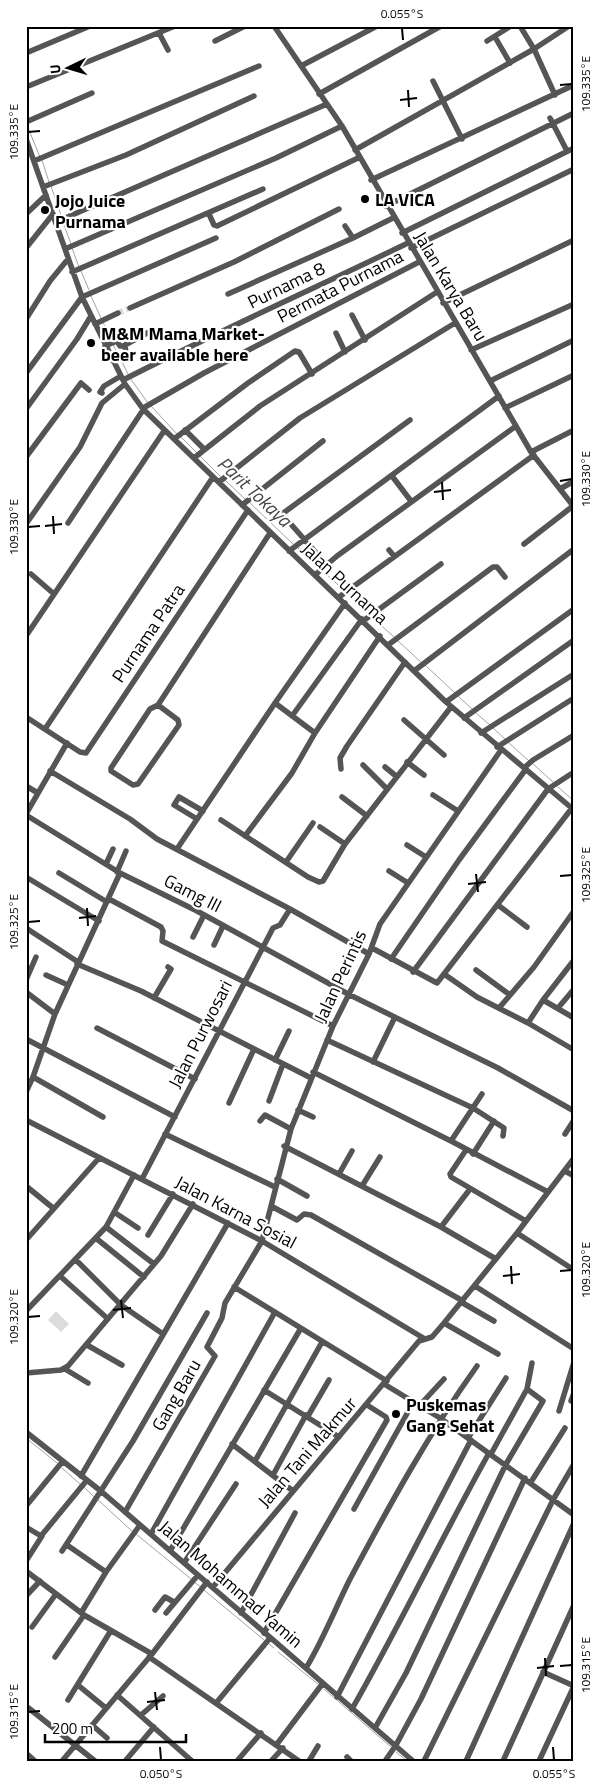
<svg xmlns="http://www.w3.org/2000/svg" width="600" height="1787" font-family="'Titillium Web',sans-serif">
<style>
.green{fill:#dcdcdc}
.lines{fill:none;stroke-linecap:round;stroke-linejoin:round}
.stream{stroke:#a3a3a3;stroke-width:1}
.minor-tunnel{stroke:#d9d9d9;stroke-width:5.5;stroke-dasharray:5.5 3;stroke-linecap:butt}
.minor{stroke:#555;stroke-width:5.5}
.ticks{fill:none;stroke:#000;stroke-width:2}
.poi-dot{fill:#000;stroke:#fff;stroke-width:2}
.labels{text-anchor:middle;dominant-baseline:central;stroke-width:4.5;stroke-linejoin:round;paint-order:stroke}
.poi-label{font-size:18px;font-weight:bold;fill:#000;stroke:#fff;text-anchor:start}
.street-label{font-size:18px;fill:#000;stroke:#fff}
.water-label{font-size:19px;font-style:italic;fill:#444;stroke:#fff}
.neatline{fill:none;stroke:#000;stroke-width:2}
.ticks-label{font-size:12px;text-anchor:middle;fill:#000}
</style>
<rect width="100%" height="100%" fill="#fff"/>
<path class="green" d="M56 1311 69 1324 61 1332 48 1320Z"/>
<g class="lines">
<path class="stream" d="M26 123 40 157
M42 160 49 182
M51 186 62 218
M63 222 71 244
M72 248 79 267
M81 271 89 290
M91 296 101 318
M103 322 111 341
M113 344 119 357
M121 360 128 374
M130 378 148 403
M151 406 177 434
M180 436 197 453
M200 456 222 478
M225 480 246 500
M249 502 293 544
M298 548 319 568
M324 572 345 591
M348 594 369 613
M373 618 394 637
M397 640 422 663
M425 665 455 693
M458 696 473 710
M476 713 490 725
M493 728 505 739
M509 743 529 761
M532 763 553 782
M558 787 574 801
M26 1438 57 1463
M62 1468 81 1485
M84 1487 94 1497
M97 1499 133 1532
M136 1534 191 1579
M194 1582 201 1587
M204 1590 264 1640
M269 1644 274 1648
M278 1652 318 1684
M324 1689 391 1747
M396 1752 407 1761"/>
<path class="minor-tunnel" d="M118 313 130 308"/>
<path class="minor" d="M274 26 342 126 531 452 574 507
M520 26 534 49 555 95
M159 33 168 50
M495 37 510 63
M215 41 245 26
M487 41 511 26
M26 53 90 26
M301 66 377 26
M433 81 462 139
M26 87 175 26
M319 94 441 26
M550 118 567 151
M26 122 92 93
M26 139 82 297 125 384 143 409 446 702 574 810
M355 150 534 49 569 26
M34 161 259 66
M371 180 574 85
M43 187 126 155 254 96
M386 206 574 113
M26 214 46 195
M209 214 214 225 217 226 360 157
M56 222 327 104
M345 226 353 238 393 218
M402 233 574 148
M26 248 53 214
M411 248 574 169
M65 249 276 158 342 126
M72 272 263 189
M228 294 353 238
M443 303 574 240
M130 308 234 262 339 209
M352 315 365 340
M26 319 50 281 68 259
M95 324 118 313
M336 333 345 352
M105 346 117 341 120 346H124
M471 350 574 304
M113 361 126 354 125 345 149 332
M26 373 82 297 216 238
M123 380C217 332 313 289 408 243
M490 381 574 340
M102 393 100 392 104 386 121 376
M505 408 574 375
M26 409 77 339 91 316
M185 430 204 449
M174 439 248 383 295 351 299 352 312 374
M531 452 574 430
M26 457 81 383 89 390
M194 458 260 406 437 292
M392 476 411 501
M219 482 300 418 455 323
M560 489 574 481
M242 505 323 441
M68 523 145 407 204 373 419 262
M26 524 80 447 102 403 125 384
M524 544 573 506
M389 550 394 556
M289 551 499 396
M326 564 282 514 410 420
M31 574 54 594
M315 575 337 556 516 426
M339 597 534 455
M363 621 441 564
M26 636 164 431
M388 645 493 567H497L505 577
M414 671 574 549
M446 702 574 609
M275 703 315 733
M158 705 178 720 179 725 138 784 133 785 111 771V768L150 709 158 705 270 533
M292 716 362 619
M26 717 80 752 86 753 248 510
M464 718 574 640
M404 720 444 755
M45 729 213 477
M481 733 574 674
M497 747 574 698
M407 762 424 775
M363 765 387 789
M385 767 396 776
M524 768 533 760 574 735
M341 769 340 758 347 746 405 662
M50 771 130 819 157 839 290 909 369 954
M26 786 38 793
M433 795 458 811
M342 797 367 816
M26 814 67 743
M26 815 120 873 197 911 348 994 498 1068 574 1111
M197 819 174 805 179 797 203 811
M221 820 308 877 319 882 323 881 345 844 451 707
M320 827 345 844
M245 836 292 773 315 733 380 636
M407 845 426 857
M177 849 275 703 345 603
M286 862 313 823
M106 864 113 849
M389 871 408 883
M117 872 126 851
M59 873 107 902
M26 877 99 921
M109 899 161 927 163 931 162 941 333 1026
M498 905 527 927
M26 928 78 962
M193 937 204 915
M214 945 223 926
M372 948 437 983 572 808
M391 959 459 860 526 769
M77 964 141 991 311 1078
M476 970 510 995
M413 972 548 789 574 772
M444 974 477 997 528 1023 574 1050
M46 975 68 985
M26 980 36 957
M26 992 55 1014
M154 998 171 969 168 967
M543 1000 574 1018
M499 1008 534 967 574 911
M558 1008 574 989
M528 1023 543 1000 574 960
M97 1028 195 1079
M26 1039 175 1117
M327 1040 473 1108 504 1128 503 1136
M275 1060 289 1031
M373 1062 395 1017
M313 1072 451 1141 548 1192
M33 1077 103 1117
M26 1092 33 1077 55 1014 120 873
M269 1101 283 1064
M229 1103 254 1049
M298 1110 313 1117
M26 1120 262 1241 425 1339
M260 1121 265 1115 291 1129
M165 1134 275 1187
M565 1134 574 1120
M451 1141 482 1094
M284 1146 441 1227 496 1259
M466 1150 450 1174 451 1177 526 1221
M473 1154 494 1121
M565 1171 574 1176
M339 1174 352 1151
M142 1179 273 928 280 925 290 909
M277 1179 307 1196
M26 1186 53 1208
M362 1186 380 1157
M271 1206 297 1220 304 1214 311 1215 463 1301
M114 1212 138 1228
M106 1227 154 1264
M441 1227 470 1189
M517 1233 574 1270
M148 1235 173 1194
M97 1239 144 1277
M26 1240 99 1158
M76 1260 121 1305 163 1334
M60 1276 108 1319
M475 1286 574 1349
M234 1287 387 1381
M461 1302 494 1321
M26 1311 106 1227 134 1175
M444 1323 498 1354
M87 1345 122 1365
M65 1369 88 1383
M26 1373 61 1370 68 1366 161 1256 193 1204
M384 1384 440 1418 574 1515
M264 1390 339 1437
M571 1401 574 1393
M420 1405 444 1379
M559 1411 574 1362
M308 1416 329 1380
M26 1432 102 1492 413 1761
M468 1438 506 1378
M232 1444 293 1491
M491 1454 527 1389 532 1363
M255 1461 322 1342
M273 1475 306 1415
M81 1476 228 1223
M531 1482 565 1428
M26 1506 63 1461
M354 1509 414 1401
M125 1512 215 1356 207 1347 222 1318 225 1303 262 1241 291 1129 333 1026 369 954 380 924 501 750
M26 1527 41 1536 87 1480
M151 1534 275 1312
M67 1545 106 1572
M62 1551 133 1441 207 1313
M170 1551 301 1328
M26 1561 42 1536
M184 1563 236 1484
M26 1571 84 1615 152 1654
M213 1587 419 1341 432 1337 444 1323 517 1233 574 1158
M26 1596 40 1581
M155 1610 165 1597 174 1602
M81 1613 106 1572 140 1525
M166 1613 198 1575
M241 1613 295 1513
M32 1627 56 1594
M264 1633 387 1420 386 1417 367 1405
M55 1657 84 1615
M149 1657 299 1761
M306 1668C323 1640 335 1609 350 1579 389 1506 429 1433 477 1366
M78 1685 106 1708
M117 1695 192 1761
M337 1697 471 1440
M68 1700 110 1632
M217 1702 270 1638
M26 1706 95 1761
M352 1709C400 1625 442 1537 489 1453
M141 1715 163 1696
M92 1725 107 1738
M375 1728 406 1673 506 1464 543 1401 527 1389
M277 1744 323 1683
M26 1753 35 1761
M347 1757 351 1761
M126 1760 154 1727
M62 1761 152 1654 207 1582
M237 1761 261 1733
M271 1761 283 1748
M309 1761 318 1746
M385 1761 396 1745 421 1699 525 1478
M424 1761 553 1500 574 1464
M466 1761 574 1523
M503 1761 574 1605
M539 1761 574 1686 543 1672"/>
</g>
<path class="ticks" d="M402 28 403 40M560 85 572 84M408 90 409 107M400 100 417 98M28 132 40 131M560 481 572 479M442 482 443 500M434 492 451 490M53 516 54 534M45 526 62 524M28 527 40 526M476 874 478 892M560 876 572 875M468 884 486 882M87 908 88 926M79 918 96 916M28 922 40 921M511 1266 512 1284M560 1271 572 1270M503 1276 520 1274M121 1300 123 1318M113 1310 131 1308M28 1317 40 1316M545 1658 546 1676M560 1666 572 1665M537 1668 554 1666M155 1692 157 1710M147 1702 165 1700M28 1712 40 1711M160 1747 161 1760M553 1747 554 1760"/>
<g class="poi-dot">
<circle cx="365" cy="199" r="5"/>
<circle cx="45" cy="210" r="5"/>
<circle cx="91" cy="343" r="5"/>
<circle cx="396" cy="1414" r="5"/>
</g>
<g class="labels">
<g class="poi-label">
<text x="375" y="199">LA VICA</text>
<text x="55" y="200">Jojo Juice<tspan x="55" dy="21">Purnama</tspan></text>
<text x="101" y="333">M&amp;M Mama Market-<tspan x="101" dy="21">beer available here</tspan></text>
<text x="406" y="1404">Puskemas<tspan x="406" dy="21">Gang Sehat</tspan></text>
</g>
<g class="street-label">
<text transform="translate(286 285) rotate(-26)">Purnama 8</text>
<text transform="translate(340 286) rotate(-27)">Permata Purnama</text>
<text transform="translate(451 286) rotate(59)">Jalan Karya Baru</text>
<text transform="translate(345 583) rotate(43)">Jalan Purnama</text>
<text transform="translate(148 633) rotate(-56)">Purnama Patra</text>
<text transform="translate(193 893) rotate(27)">Gamg III</text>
<text transform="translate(340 976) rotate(-65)">Jalan Perintis</text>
<text transform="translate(200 1034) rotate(-63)">Jalan Purwosari</text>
<text transform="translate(236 1212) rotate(28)">Jalan Karna Sosial</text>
<text transform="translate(176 1395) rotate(-60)">Gang Baru</text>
<text transform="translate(307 1452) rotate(-49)">Jalan Tani Makmur</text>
<text transform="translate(231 1584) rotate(41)">Jalan Mohammad Yamin</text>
</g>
<g class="water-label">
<text transform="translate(255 491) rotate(43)">Parit Tokaya</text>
</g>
</g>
<rect width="600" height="1787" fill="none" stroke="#ffffff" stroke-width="55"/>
<g transform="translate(68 68) rotate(265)" stroke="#ffffff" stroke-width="4" paint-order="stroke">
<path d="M0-4L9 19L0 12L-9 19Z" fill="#000000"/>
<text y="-8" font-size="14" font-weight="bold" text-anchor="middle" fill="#000000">U</text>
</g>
<path d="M45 1734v8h141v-8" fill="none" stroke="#000000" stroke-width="2.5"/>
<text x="52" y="1734" font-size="15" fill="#000000" stroke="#ffffff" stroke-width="4" paint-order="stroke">200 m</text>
<rect x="28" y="28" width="544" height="1732" class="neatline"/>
<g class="ticks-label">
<text x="402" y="18">0.055°S</text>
<text transform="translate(586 84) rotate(-90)" y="4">109.335°E</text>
<text transform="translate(14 132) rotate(-90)" y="4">109.335°E</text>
<text transform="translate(586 479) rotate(-90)" y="4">109.330°E</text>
<text transform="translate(14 527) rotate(-90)" y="4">109.330°E</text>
<text transform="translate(586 875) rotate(-90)" y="4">109.325°E</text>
<text transform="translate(14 922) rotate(-90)" y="4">109.325°E</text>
<text transform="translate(586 1270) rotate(-90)" y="4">109.320°E</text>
<text transform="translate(14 1317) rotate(-90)" y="4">109.320°E</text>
<text transform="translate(586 1665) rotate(-90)" y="4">109.315°E</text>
<text transform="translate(14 1712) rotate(-90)" y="4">109.315°E</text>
<text x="161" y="1778">0.050°S</text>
<text x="554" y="1778">0.055°S</text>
</g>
</svg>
